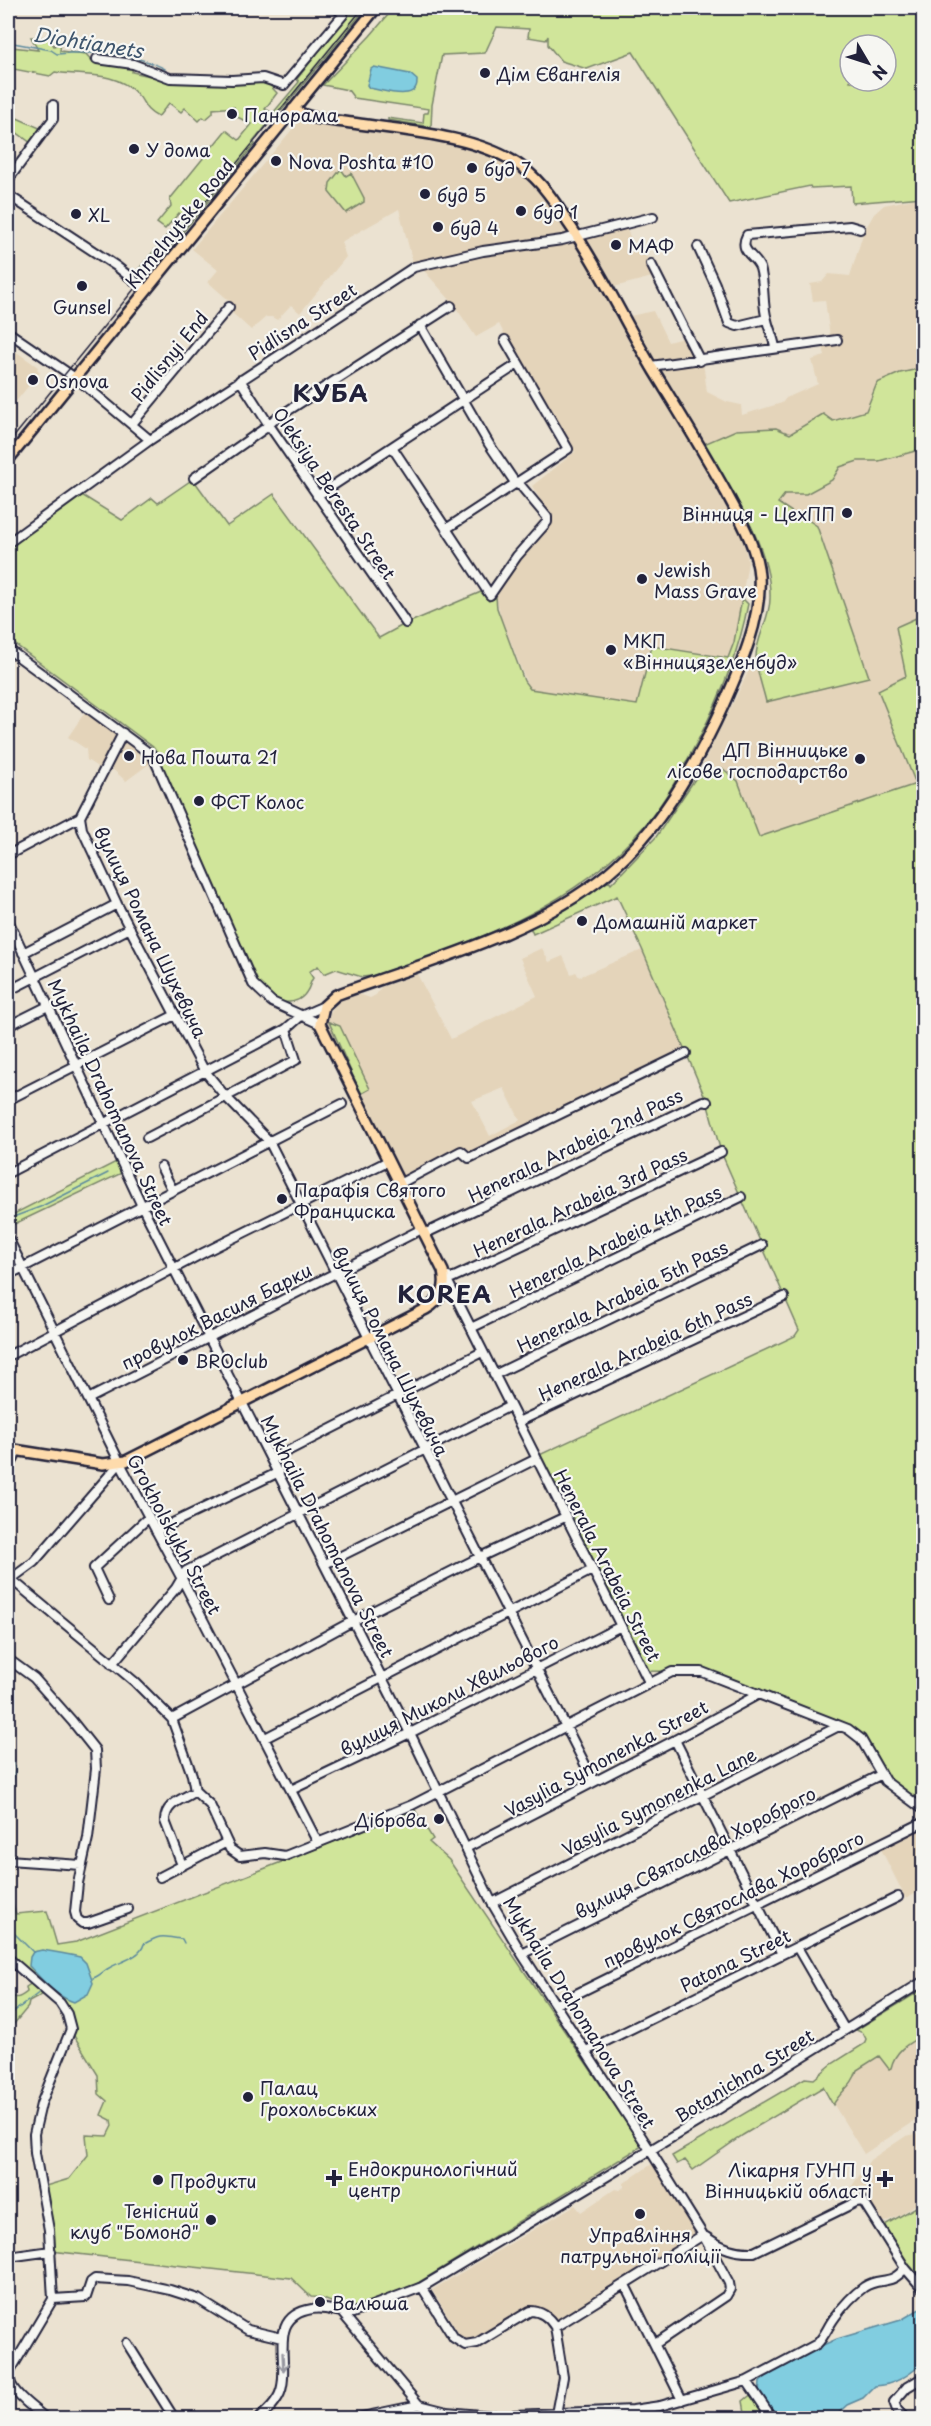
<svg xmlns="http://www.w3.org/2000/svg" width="931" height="2426" font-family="'Playpen Sans',sans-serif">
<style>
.built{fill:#e4d4ba;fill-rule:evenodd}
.green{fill:#d0e59a;stroke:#79846a;stroke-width:1.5;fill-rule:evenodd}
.water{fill:#81cde0;stroke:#5b899e;stroke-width:1.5}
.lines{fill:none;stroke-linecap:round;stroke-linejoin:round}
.stream{stroke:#5b899e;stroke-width:1.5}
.minor-casing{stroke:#22223b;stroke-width:12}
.major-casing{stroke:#22223b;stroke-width:14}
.minor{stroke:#f6f6f2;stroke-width:8}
.major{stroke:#fedbac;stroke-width:9}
.tram{stroke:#22223b;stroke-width:1.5}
.oneway{stroke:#9797a0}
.poi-dot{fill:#22223b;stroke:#f6f6f2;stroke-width:2}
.labels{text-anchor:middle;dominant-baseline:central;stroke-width:4.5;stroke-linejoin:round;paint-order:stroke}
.poi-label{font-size:18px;fill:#22223b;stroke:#f6f6f2;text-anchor:start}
.street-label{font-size:18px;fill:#22223b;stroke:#f6f6f2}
.water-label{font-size:20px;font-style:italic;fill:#3e556d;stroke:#f6f6f2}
.district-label{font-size:24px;font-weight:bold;letter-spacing:1.5px;fill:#22223b;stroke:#f6f6f2}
</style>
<rect width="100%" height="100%" fill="#ebe2d1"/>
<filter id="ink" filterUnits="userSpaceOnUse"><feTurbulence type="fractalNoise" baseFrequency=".0167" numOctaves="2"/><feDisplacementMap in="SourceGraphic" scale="12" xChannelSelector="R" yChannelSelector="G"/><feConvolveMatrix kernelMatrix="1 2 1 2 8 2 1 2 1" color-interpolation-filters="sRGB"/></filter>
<g filter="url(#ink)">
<path class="built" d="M300 120 477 148 488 151 530 177 567 224 705 460 742 534 748 562 734 643 729 659 652 646 637 705 529 689 501 617 496 597 514 565 551 517 532 486 575 452 519 363 499 324 476 337 452 302 420 266 414 267 399 209 341 242 346 257 300 313 291 305 277 320 272 317H266L251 330 229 310 233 304 208 282 218 270 192 249Z
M923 197V371L866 411 852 417 833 421 828 416 811 421 790 434 776 428 736 430 704 444 658 369 703 362 707 392 727 402 741 405 742 415 782 403 786 398 818 384 812 360 825 356 822 339 830 337 825 300 813 301 810 284 822 282 829 274 850 276 864 231 874 214 884 205Z
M625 225 634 246H641L656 276 614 287 583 235Z
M653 311 668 342 687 337 695 357 655 363 630 316Z
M8 346 38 367 37 369 40 372 8 411Z
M923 449V615L896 627 906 677 879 690 917 784 759 837 738 781 722 768 697 776 756 656 767 702 799 520 797 516 778 503 785 494H806L832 480 840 467 858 461H879Z
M85 712 116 736 117 739 102 770 87 760 86 749 68 737Z
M125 738 153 761 126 781 110 767Z
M542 948 549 962 563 956 571 974 576 972 579 977 642 950 686 1053 681 1052 639 1071 469 1158 461 1152 404 1182 328 1028 327 1023 331 1011 340 999 359 994 370 998 376 995 381 987 417 974 451 1039 537 996 520 958ZM504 1088 520 1120 490 1136 472 1101Z
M923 1826V1889L906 1899 880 1847Z
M923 2035V2122L920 2117 864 2154 823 2087 877 2052 889 2069 893 2059 903 2047Z
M921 2133H924L923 2199 902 2214 885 2222 880 2220 865 2196H858L852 2186 870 2160 906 2136Z
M652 2164 695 2233 638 2273 558 2322 546 2312 533 2306 477 2339 468 2342 456 2335 453 2331 455 2327 432 2290 575 2205 581 2212 615 2189 620 2190 624 2187V2183Z"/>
<path class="green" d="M343 8H366L282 110 280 109 253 142 255 144 141 283 133 276 183 216 179 213 165 229 157 223 171 206 170 199 226 130 239 140 252 124 235 116 234 107 213 109V113L206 119 203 117 199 121 185 108 181 112 169 103 158 117C141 108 147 103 136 93 114 70 83 77 55 72L50 76 8 68V38L12 47 38 50 31 37 49 38 54 46 61 42 60 51 86 54 93 62 133 65 132 72 176 82 181 78H263L277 93 265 109 273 113 299 82 297 79 348 14Z
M394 8H923V197L852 203 851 186 811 188 810 186 729 203 633 52 587 69 561 61 548 45V36L546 40 528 37 529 29 497 27 485 53 442 55 432 105 431 127 388 120V118L423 123 424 113H428L429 109 354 98 348 90 323 85 370 36ZM850 45H886V81H850Z
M8 114 42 129 31 143 8 126Z
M341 169 346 176 351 173 364 198V202L346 213 329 192 330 183Z
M923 368V449L879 461H858L840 467 832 480 806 494H785L778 503 798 516 799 520 805 518 817 526 869 677 766 702C763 688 756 671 756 657 756 638 770 618 770 599 772 546 729 488 704 444L736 430 776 428 790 434 823 414 833 421 866 411 877 383 900 373Z
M193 479 227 526 274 494 379 638 403 625 481 592 489 601 496 597 497 608 524 681 530 689 637 705 652 646 728 658 734 642 742 598 748 604C739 652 721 696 698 740 682 770 666 800 645 825 575 908 472 943 372 976L362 977 336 969 324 974 318 966 309 972 313 978C310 982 310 987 307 991 298 1008 272 1003 260 993L155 760 158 753 153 747 8 639V543L77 492 122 520 152 498 158 503Z
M923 615V1810L889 1783 883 1766 878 1767 855 1734 702 1672 643 1671 535 1457 795 1336 799 1330 721 1152 707 1102 642 949 617 896 533 934 530 927 552 916 609 881 611 884 656 837 697 776 722 768 738 781 759 837 916 784 878 690 906 676 896 627Z
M329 1022 340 1026 370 1089 361 1094Z
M120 1160 126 1171 8 1227V1215L10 1216Z
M415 1810 433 1839 429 1842 449 1860 642 2146 413 2286 353 2308C337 2307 326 2297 311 2297L291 2278 51 2251 42 2187 69 2179 88 2155 86 2135 107 2136 112 2126 111 2120 101 2115 107 2101 99 2094 98 2075 71 2031 69 2021 47 1992 29 2002 28 2007 8 2031 9 1995C17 2000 20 1997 27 1992L26 1987 35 1981C0 1951 8 1933 8 1889L16 1914 47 1911 57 1945 76 1942Z
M923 1989V2035C909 2043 895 2050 891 2068L889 2069 879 2056 857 2070C853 2086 841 2090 833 2105L823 2087 743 2135 693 2170 685 2160 677 2164 672 2156 805 2078 814 2079 832 2064 864 2044 866 2039 863 2033 856 2030Z
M923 2203V2288L914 2276 883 2226Z
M758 2389 779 2418H746L743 2401Z"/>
<path class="water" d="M374 67 410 74 417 80C418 103 383 90 369 88L367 85 371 69Z
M42 1950C55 1952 67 1954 80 1957L86 1963 93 1983 88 1994 74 2002C55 1996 43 1980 29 1966L30 1957 33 1952Z
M923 2307V2363C909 2375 895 2385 875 2386L863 2398 847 2405 833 2418H779L759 2392 760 2382 767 2376 809 2351 837 2339 901 2320Z"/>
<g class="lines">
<path class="stream" d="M8 42 51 50 57 54C88 51 137 53 165 69
M8 1219 40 1207 108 1173
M8 1737 15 1769 8 1823
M8 1913 13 1932 33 1952
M93 1978C100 1976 103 1971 109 1968 121 1961 140 1958 144 1944 164 1933 162 1937 182 1939L184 1943
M8 2016 40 1992"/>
<g class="minor-casing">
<path id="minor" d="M97 59 133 64 170 78 232 80 263 78 284 85 343 15 337 8
M8 180 53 119V105
M8 195 116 266 146 290
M698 247 715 284 729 323 737 326 766 319
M651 264 700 361
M8 332 81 382 150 440
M775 348C774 338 769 330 767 320 762 304 765 285 760 268 755 255 738 252 747 235L850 226 860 229
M651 366 837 340
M240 380 269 425 406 623
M132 424 229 307
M392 447 490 595 517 556 547 522V517L521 486 516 484 489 444 420 325
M194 478 264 429 275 419 451 306
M317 496 518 364
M446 529 568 449 505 340
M8 543 150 440 414 267 483 251 562 240 653 217
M8 649 153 756 253 984 272 1002 320 1024
M80 817 82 829 117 904 204 1070 226 1097 269 1141 594 1782
M8 855 80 817 123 733
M8 920 142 1206 410 1733 492 1903 522 1954 650 2150 703 2235 729 2283 730 2289 726 2296 655 2344
M23 953 117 904
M8 991 130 928
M8 1026 48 1006
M8 1100 175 1015
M147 1138 296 1060 286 1029
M161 1167 173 1191
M8 1173 286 1029 301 1016 324 1006
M399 1184 461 1151 469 1158 686 1053
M424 1234 703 1101 707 1102
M8 1238 120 1463 182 1579 318 1843
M8 1275 342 1104
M445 1276 649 1682
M445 1276 452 1278 721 1152
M471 1328 741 1197
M8 1356 205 1252 388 1161
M494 1375 762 1245
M88 1399 422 1229
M518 1422 784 1297
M272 1459 482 1352
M8 1468 14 1459 16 1450
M156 1531 279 1472
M325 1564 536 1459
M8 1579H11L135 1682 172 1719 192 1775 195 1791 210 1805 230 1849 240 1856 265 1853 285 1856 412 1805 672 1672H702L848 1729 861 1739 885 1781 924 1810
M11 1579 34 1562 120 1463
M109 1600 94 1568 149 1517
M8 1659 34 1678 72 1721 95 1750 96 1769 88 1838 78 1883 75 1912 77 1919 82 1923H88L128 1909
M112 1664 176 1588 186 1571 510 1406
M172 1719 353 1621 480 1557 565 1517
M265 1738 592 1570
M675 1740 782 1954
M291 1790 410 1733 621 1626
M466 1848 675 1740 759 1694
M8 1860 81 1865
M182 1865 165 1821C165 1803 182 1800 195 1791
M160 1877 227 1842
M492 1903 839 1726
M797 1947 845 2030
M522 1954 880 1775
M8 1958 60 2003 67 2014 71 2029 41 2104 34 2134 35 2153 49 2230 53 2299 9 2373C7 2391 33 2407 45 2418
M556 2004 924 1822
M586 2051 898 1897
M706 2237C722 2248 735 2253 754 2252L856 2202 863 2201 905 2268 924 2290
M8 2257 51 2251
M625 2285 682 2400
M422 2287 454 2338 465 2345 477 2343 530 2311C541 2311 549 2317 555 2327
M53 2299 86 2297 91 2282 95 2279 128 2281 170 2290 198 2299 248 2330 282 2338
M343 2314 419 2405
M127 2343 174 2418
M747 2381 772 2418
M556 2414 563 2377 555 2327 703 2235
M259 2418C269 2410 280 2399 282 2386 288 2357 268 2316 312 2309 326 2306 339 2314 353 2313L422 2287 704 2118 924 1981
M357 2418 419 2405 447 2412 491 2416 633 2410 660 2406 747 2381 817 2344C825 2336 828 2326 835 2317 843 2306 853 2295 864 2287 880 2276 890 2287 905 2268
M905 2418 897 2410 894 2402 907 2387 924 2377"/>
</g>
<g class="major-casing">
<path id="major" d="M8 460 376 8
M8 1449 103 1464 126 1461 426 1309C442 1299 447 1289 443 1271L320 1024 324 1006 336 995C423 963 535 934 608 873 659 830 695 767 723 706 740 668 762 619 759 576 757 547 740 519 727 494 704 452 679 412 654 371 625 323 601 270 569 224 555 202 542 182 522 167 481 136 402 130 352 123 333 120 309 120 293 109"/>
</g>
<use href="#minor" class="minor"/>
<use href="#major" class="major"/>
<path class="tram" d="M8 444 363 8"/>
</g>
<defs><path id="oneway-shaft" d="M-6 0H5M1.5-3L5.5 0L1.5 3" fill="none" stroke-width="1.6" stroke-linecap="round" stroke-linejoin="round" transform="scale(1.5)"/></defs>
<use class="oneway" href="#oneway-shaft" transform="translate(283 2362) rotate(87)"/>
</g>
<g class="poi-dot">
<circle cx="485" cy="73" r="6"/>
<circle cx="232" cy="114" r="6"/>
<circle cx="134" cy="149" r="6"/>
<circle cx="276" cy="161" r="6"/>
<circle cx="472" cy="168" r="6"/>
<circle cx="425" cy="194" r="6"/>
<circle cx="521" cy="211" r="6"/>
<circle cx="76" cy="214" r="6"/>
<circle cx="438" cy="227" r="6"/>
<circle cx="616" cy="245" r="6"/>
<circle cx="82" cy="286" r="6"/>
<circle cx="33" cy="380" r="6"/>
<circle cx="847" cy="513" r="6"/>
<circle cx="642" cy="579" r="6"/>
<circle cx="611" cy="650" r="6"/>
<circle cx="129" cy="756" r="6"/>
<circle cx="860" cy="759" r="6"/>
<circle cx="199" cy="801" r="6"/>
<circle cx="582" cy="921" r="6"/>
<circle cx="282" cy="1199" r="6"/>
<circle cx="183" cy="1360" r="6"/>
<circle cx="439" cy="1819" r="6"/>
<circle cx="248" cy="2097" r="6"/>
<path d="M331 2169h6v6h6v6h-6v6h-6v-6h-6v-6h6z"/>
<path d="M882 2170h6v6h6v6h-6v6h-6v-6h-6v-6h6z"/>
<circle cx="158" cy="2180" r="6"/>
<circle cx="640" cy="2214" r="6"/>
<circle cx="211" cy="2220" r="6"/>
<circle cx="320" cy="2302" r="6"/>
</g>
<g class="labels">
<g class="poi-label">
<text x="497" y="73">Дім Євангелія</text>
<text x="244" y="114">Панорама</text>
<text x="146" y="149">У дома</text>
<text x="288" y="161">Nova Poshta #10</text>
<text x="484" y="168">буд 7</text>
<text x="437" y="194">буд 5</text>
<text x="533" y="211">буд 1</text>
<text x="88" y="214">XL</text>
<text x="450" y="227">буд 4</text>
<text x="628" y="245">МАФ</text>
<text x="82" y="306" text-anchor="middle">Gunsel</text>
<text x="45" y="380">Osnova</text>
<text x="835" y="513" text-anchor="end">Вінниця - ЦехПП</text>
<text x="654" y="569">Jewish<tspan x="654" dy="21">Mass Grave</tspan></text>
<text x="623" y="640">МКП<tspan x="623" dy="21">«Вінницязеленбуд»</tspan></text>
<text x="848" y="749" text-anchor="end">ДП Вінницьке<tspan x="848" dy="21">лісове господарство</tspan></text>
<text x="141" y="756">Нова Пошта 21</text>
<text x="211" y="801">ФСТ Колос</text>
<text x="594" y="921">Домашній маркет</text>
<text x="294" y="1189">Парафія Святого<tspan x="294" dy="21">Франциска</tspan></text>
<text x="195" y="1360">BROclub</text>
<text x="427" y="1819" text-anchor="end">Діброва</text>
<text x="260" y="2087">Палац<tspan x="260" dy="21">Грохольських</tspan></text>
<text x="348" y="2168">Ендокринологічний<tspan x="348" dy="21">центр</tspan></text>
<text x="872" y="2169" text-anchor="end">Лікарня ГУНП у<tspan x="872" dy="21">Вінницькій області</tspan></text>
<text x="170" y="2180">Продукти</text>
<text x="199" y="2210" text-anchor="end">Тенісний<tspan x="199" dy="21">клуб "Бомонд"</tspan></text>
<text x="640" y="2234" text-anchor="middle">Управління<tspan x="640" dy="21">патрульної поліції</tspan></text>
<text x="332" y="2302">Валюша</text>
</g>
<g class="street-label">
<text transform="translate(179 223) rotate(-51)">Khmelnytske Road</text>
<text transform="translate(302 321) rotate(-33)">Pidlisna Street</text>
<text transform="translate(169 356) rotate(-51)">Pidlisnyi End</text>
<text transform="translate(335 493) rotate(56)">Oleksiya Beresta Street</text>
<text transform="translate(151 932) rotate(64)">вулиця Романа Шухевича</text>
<text transform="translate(111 1102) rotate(65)">Mykhaila Drahomanova Street</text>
<text transform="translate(575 1145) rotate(-26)">Henerala Arabeia 2nd Pass</text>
<text transform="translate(580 1202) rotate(-25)">Henerala Arabeia 3rd Pass</text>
<text transform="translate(615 1241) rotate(-26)">Henerala Arabeia 4th Pass</text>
<text transform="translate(622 1296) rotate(-26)">Henerala Arabeia 5th Pass</text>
<text transform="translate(216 1316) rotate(-27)">провулок Василя Барки</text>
<text transform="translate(645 1346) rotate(-25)">Henerala Arabeia 6th Pass</text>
<text transform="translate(391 1351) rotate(63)">вулиця Романа Шухевича</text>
<text transform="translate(175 1534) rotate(62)">Grokholskykh Street</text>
<text transform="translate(328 1536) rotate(63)">Mykhaila Drahomanova Street</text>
<text transform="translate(608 1565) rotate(63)">Henerala Arabeia Street</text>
<text transform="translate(449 1695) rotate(-27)">вулиця Миколи Хвильового</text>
<text transform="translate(606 1758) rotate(-28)">Vasylia Symonenka Street</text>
<text transform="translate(659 1801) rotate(-27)">Vasylia Symonenka Lane</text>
<text transform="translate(695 1852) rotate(-27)">вулиця Святослава Хороброго</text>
<text transform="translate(733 1899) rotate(-26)">провулок Святослава Хороброго</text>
<text transform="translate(735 1960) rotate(-26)">Patona Street</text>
<text transform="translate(580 2012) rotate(58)">Mykhaila Drahomanova Street</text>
<text transform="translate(744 2075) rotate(-32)">Botanichna Street</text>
</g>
<g class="water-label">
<text transform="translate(88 42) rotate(9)">Diohtianets</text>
</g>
<g class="district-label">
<text x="331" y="392">КУБА</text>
<text x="445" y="1293">KOREA</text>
</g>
</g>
<rect width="931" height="2426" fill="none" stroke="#f6f6f2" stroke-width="30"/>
<rect x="15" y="15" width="901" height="2396" fill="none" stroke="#22223b" stroke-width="2" filter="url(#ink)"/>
<g transform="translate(868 63) rotate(129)"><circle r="28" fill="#f6f6f2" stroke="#a1a1a9" stroke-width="1.5"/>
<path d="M0-4.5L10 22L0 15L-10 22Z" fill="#22223b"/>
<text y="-9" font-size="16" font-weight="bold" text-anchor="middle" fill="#22223b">N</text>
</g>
</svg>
